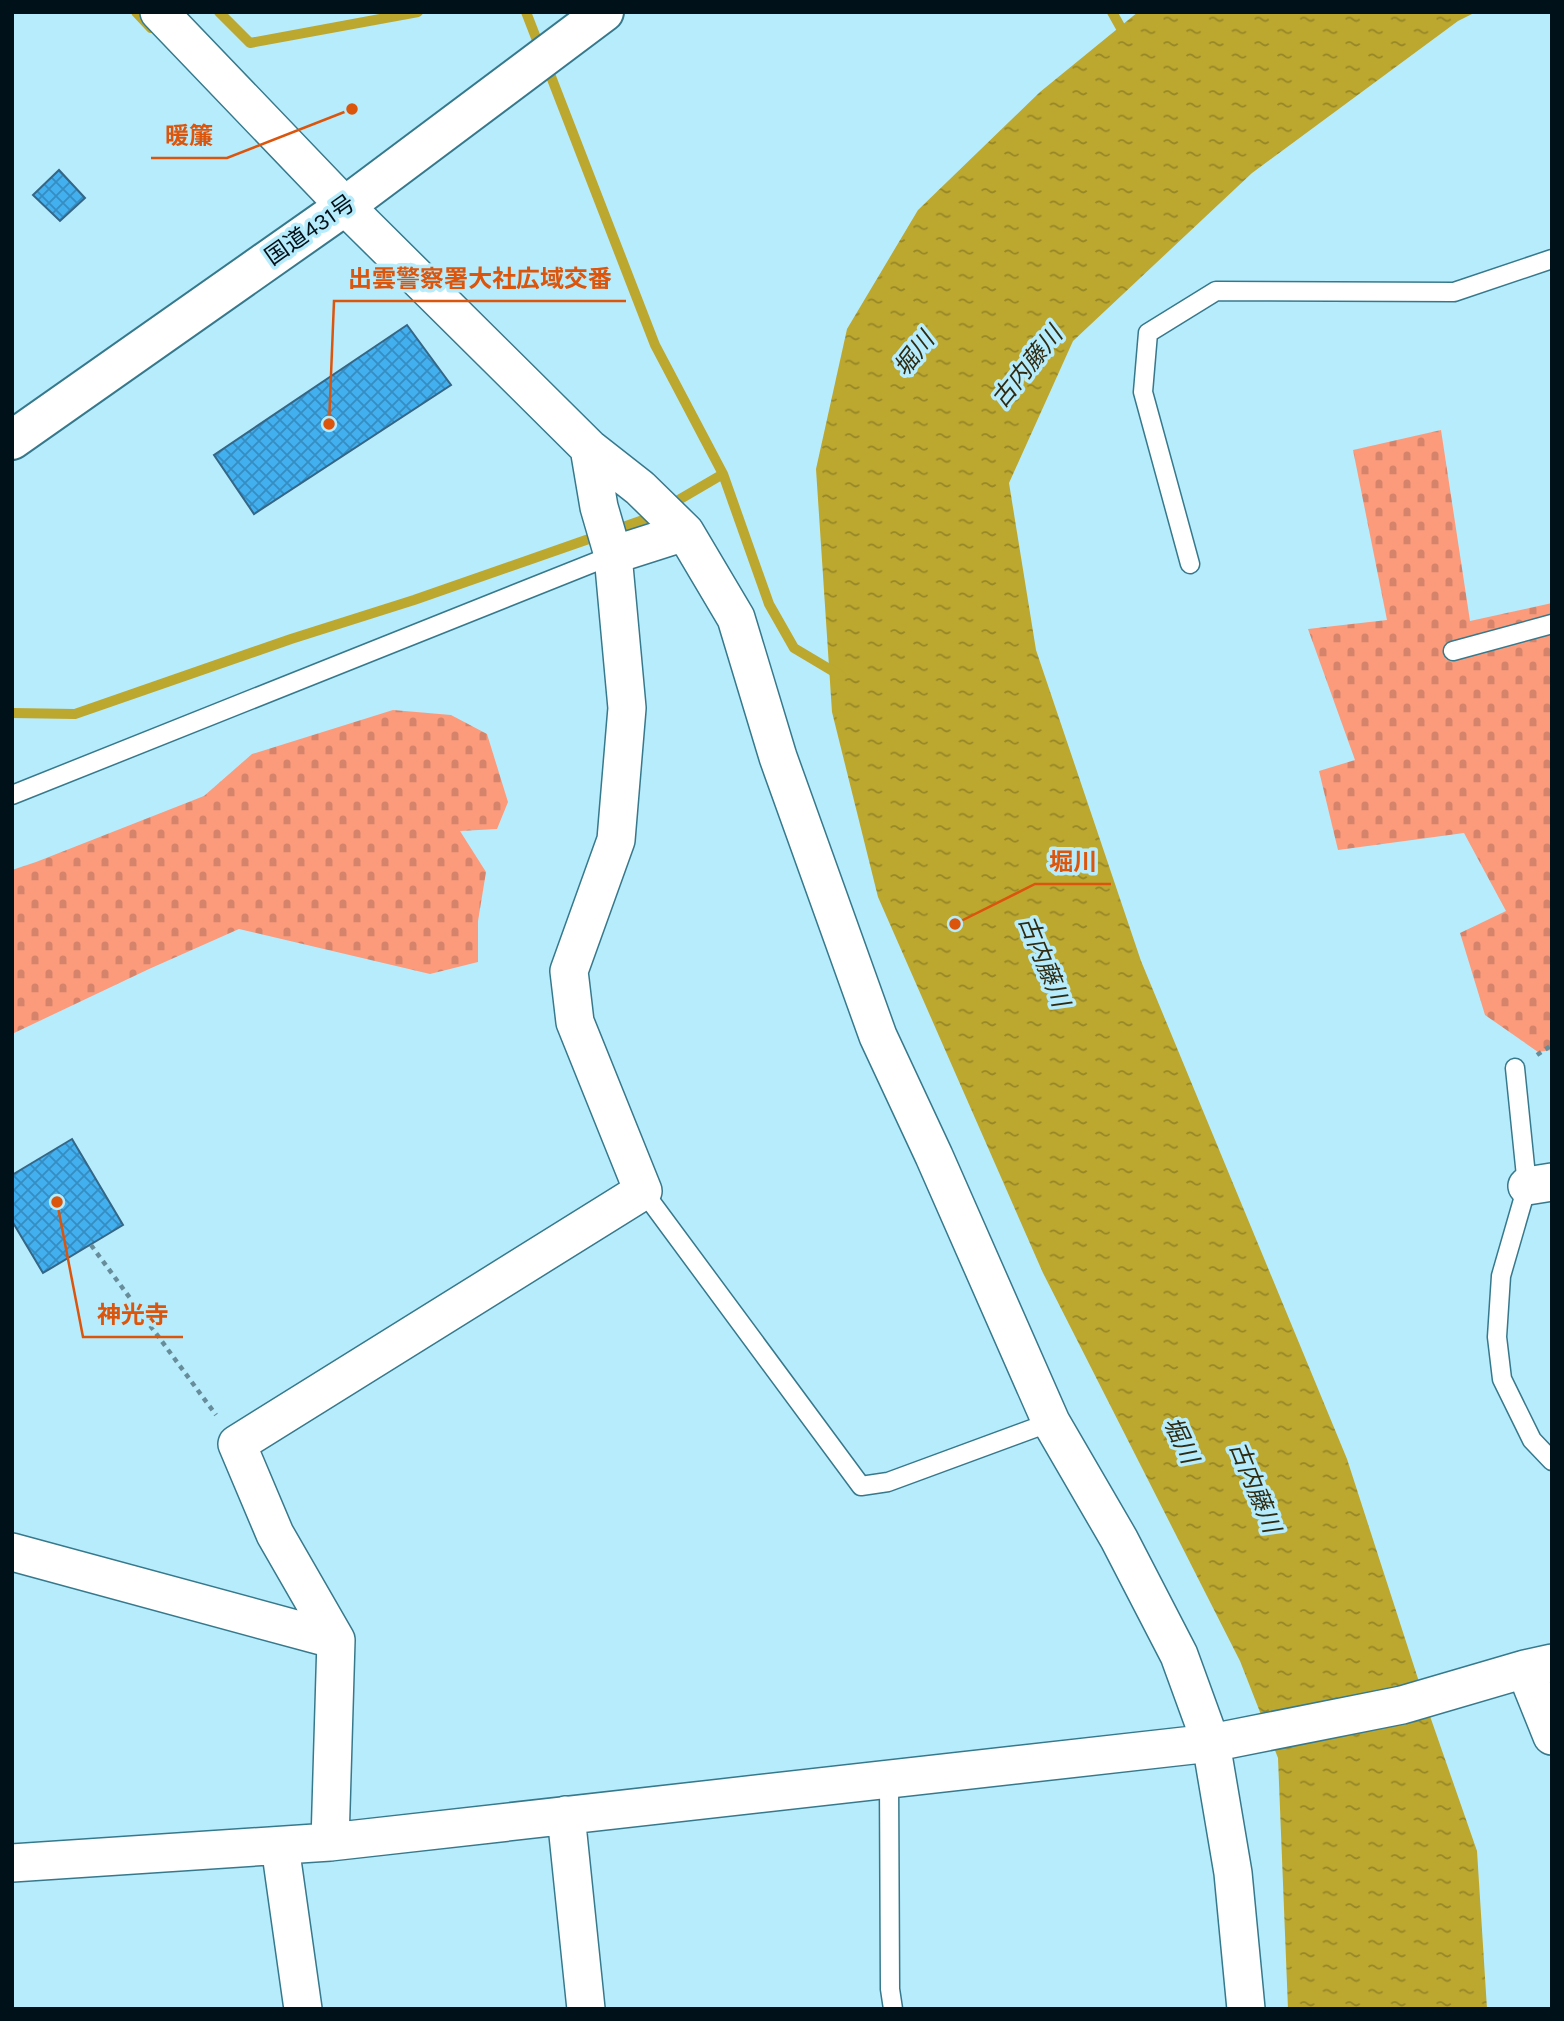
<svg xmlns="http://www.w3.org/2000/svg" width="1564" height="2021" font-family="Karla,'Noto Sans JP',sans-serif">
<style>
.cemetery{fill:url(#cemetery-stones)}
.water{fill:url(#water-ripples)}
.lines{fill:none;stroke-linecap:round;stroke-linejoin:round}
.stream{stroke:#bca72f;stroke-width:10}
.building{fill:url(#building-cross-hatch);stroke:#356685;stroke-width:2}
.lane-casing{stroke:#37798c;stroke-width:21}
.street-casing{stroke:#37798c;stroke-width:40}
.highway-casing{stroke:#37798c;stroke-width:42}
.path{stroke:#688d9a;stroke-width:4.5;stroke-dasharray:5 5;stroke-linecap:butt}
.lane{stroke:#fff;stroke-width:18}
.street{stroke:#fff;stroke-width:37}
.highway{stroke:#fff;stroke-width:38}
.labels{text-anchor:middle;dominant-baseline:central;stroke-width:7;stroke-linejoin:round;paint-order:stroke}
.street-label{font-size:23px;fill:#001119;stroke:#b7ecfc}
.water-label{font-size:24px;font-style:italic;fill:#2f2b12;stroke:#b7ecfc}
.leader{fill:none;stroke:#dc550d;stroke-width:2.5}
.callout-dot{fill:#dc550d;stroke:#b7ecfc;stroke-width:2.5}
.callout-label{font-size:24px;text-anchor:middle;font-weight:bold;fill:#dc550d;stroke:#b7ecfc;stroke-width:7;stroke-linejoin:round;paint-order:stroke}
</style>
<defs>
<pattern id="cemetery-stones" width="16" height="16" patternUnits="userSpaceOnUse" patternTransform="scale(1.75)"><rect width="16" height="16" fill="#fb9b7c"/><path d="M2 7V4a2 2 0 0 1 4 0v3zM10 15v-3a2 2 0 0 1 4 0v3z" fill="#d5846b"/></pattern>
<pattern id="water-ripples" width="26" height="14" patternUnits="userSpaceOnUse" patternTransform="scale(1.75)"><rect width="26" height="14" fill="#bca72f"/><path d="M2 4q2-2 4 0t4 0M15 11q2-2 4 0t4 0" fill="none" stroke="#968727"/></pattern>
<pattern id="building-cross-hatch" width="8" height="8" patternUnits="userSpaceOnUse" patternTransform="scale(1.75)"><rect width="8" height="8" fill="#42afef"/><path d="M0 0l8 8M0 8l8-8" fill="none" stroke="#358dc1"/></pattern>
</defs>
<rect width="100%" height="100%" fill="#b7ecfc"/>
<path class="cemetery" d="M1441 430 1470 621 1552 603V1050L1538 1052 1485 1015 1460 933 1506 911 1464 833 1338 850 1319 771 1355 760 1308 629 1387 620 1353 450Z
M393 710 451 715 487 734 508 802 497 829 460 831 486 872 478 921V962L430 974 239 929 149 969 12 1034V870L36 862 204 796 252 754Z"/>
<path class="water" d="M1138 12H1476L1458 21 1252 173 1073 341 1009 483 1036 650 1141 961 1347 1459 1431 1719 1477 1851 1487 2009H1288L1278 1758 1240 1661 1043 1273 878 897 832 712 816 469 847 329 918 210 1040 92Z"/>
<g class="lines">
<path class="stream" d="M136 12 151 28
M219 12 250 43 418 12
M526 12 655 345 723 474
M1112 12 1126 37
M12 713 75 714 291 639 414 600 646 519 723 474 769 604 794 648 841 676"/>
</g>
<path class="building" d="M59 170 85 198 60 221 33 195Z
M407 325 451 385 254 514 214 455Z
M72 1139 123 1225 43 1273 12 1221V1175Z"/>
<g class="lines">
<g class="lane-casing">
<path id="lane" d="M1190 564 1143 392 1148 333 1216 291 1454 292 1552 259
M1453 651 1552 624
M12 795 613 555
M1515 1068 1527 1186 1501 1276 1497 1337 1502 1379 1532 1440 1552 1461
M643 1191 861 1486 888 1482 1051 1422
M889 1779 890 1989 893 2009"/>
</g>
<g class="street-casing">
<path id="street" d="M159 12 345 206 589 448 640 488 685 532 736 618 778 757 878 1036 934 1156 1051 1422 1119 1539 1179 1655 1211 1743 1233 1873 1246 2009
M589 448 599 507 613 555
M1527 1186 1552 1182
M12 1552 336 1640
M1525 1669 1552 1736
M566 1815 586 2009
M330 1842 336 1640 275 1534 237 1444 643 1191 575 1022 569 971 616 840 627 708 613 555 685 532
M280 1846 303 2009
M12 1863 330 1842 1211 1743 1402 1705 1525 1669 1552 1663"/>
</g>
<g class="highway-casing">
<path id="highway" d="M12 440 345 206 604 12"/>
</g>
<path class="path" d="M1537 1055 1552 1045
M91 1245 216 1415"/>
<use href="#lane" class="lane"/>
<use href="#street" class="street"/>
<use href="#highway" class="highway"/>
</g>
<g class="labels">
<g class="street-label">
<text transform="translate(310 230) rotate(-35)">国道431号</text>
</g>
<g class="water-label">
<text transform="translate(914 354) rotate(-52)">堀川</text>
<text transform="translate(1027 367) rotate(-51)">古内藤川</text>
<text transform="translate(1044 961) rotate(68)">古内藤川</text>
<text transform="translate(1181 1440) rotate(65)">堀川</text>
<text transform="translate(1255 1487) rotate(68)">古内藤川</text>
</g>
</g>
<path class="leader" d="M352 109L227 158H151M329 424L334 301H626M955 924L1035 884H1111M57 1202L83 1337H183"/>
<g class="callout-dot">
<circle cx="352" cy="109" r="7"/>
<circle cx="329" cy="424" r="7"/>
<circle cx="955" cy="924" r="7"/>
<circle cx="57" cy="1202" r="7"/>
</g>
<g class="callout-label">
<text x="189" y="144">暖簾</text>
<text x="480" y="287">出雲警察署大社広域交番</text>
<text x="1073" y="870">堀川</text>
<text x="133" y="1323">神光寺</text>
</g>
<rect width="1564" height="2021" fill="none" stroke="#001119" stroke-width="28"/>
</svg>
